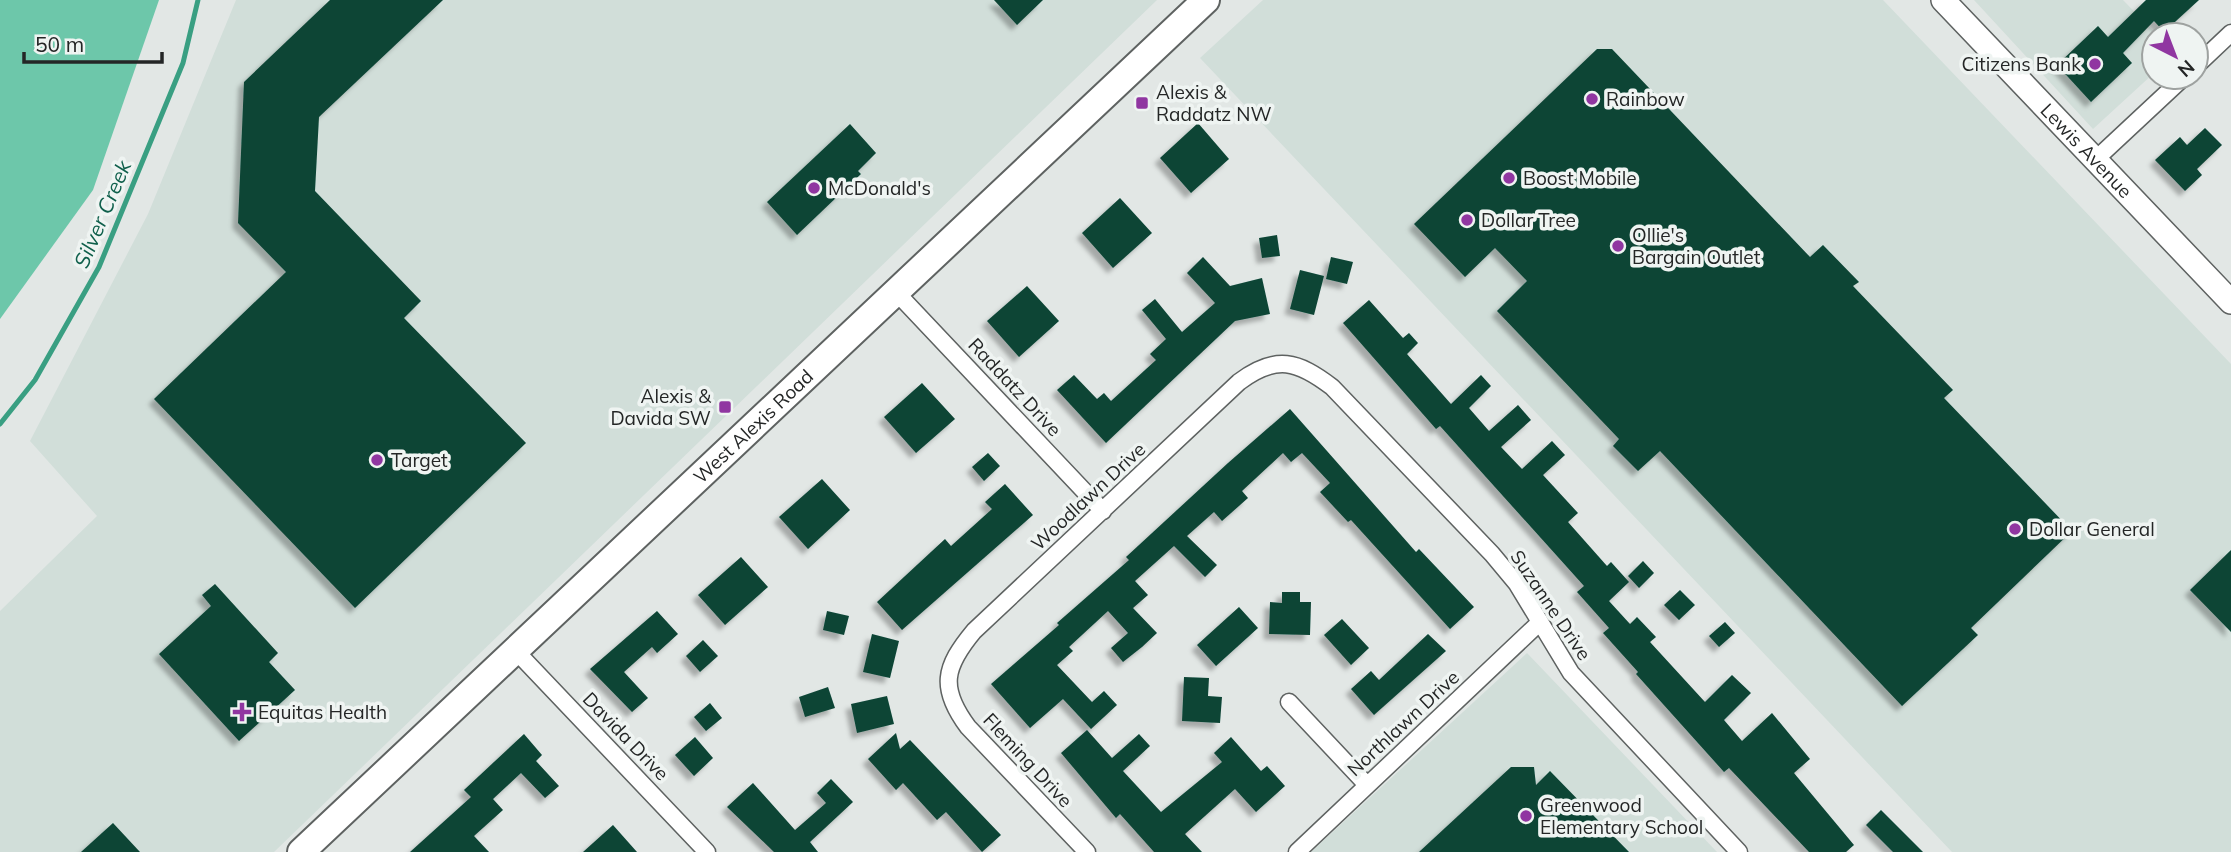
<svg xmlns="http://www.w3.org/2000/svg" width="2231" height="852" font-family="Mulish,sans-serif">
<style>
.built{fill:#d1ded9}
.green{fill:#6dc7aa}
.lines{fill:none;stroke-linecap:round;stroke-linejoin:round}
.stream{stroke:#399f82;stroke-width:5}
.building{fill:#0b4536;filter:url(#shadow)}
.street-casing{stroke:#5e6261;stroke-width:19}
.secondary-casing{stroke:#5e6261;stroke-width:26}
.primary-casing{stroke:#5e6261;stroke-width:30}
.street{stroke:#fff;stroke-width:16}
.secondary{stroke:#fff;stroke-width:23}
.primary{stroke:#fff;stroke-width:26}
.poi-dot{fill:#9036a1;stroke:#eff4f2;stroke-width:2.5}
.labels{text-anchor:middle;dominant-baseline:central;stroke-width:7;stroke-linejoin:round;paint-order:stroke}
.poi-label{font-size:19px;fill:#242626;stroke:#eff4f2;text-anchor:start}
.street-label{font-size:19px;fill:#242626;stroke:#eff4f2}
.water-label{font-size:21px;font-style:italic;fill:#10604c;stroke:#eff4f2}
</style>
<defs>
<filter id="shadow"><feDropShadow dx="-5.5" dy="5.5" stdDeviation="2" flood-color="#0004"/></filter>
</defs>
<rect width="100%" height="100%" fill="#e2e7e5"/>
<path class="built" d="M236 0H1157L274 852H0V611L97 516 30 441 148 214Z
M1263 0H1883L2231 364V852H1952L1200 58Z
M1974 0H2123L2157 35H2154V73L2093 129Z
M1527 653 1717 852H1311Z"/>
<path class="green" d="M0 0H159L93 190 0 319Z"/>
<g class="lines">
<path class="stream" d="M0 424 35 380 99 267 183 63 198 0"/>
</g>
<path class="building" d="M330 0H443L319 117 315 191 421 301 404 318 526 443 355 608 154 399 286 272 238 223 244 82Z
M994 0H1043L1017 25Z
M2146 0H2199L2164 32 2154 21 2123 53 2132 63 2091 102 2057 65 2098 26 2108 37Z
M1597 49H1612L1810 257 1823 245 1859 282 1853 286 1953 390 1944 398 2072 531 1971 628 1978 635 1902 706 1660 451 1638 471 1613 446 1619 439 1497 311 1527 281 1495 248 1465 277 1414 224Z
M1198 123 1229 159 1191 193 1160 158Z
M850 124 876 153 858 171 861 174 797 235 767 202Z
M2205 128 2222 145 2197 169 2202 175 2185 191 2155 160 2180 137 2187 145Z
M1120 198 1152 233 1113 268 1082 233Z
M1277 235 1280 256 1262 258 1259 238Z
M1203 257 1230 286 1262 278 1270 314 1235 321 1106 443 1057 390 1074 375 1097 399 1104 393 1111 401 1156 360 1150 354 1166 339 1142 310 1155 299 1182 332 1215 303 1187 273Z
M1331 257 1353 262 1347 284 1326 279Z
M1300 270 1324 276 1314 315 1290 309Z
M1027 286 1059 321 1019 357 987 321Z
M1369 300 1403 338 1409 333 1418 343 1407 354 1451 404 1481 375 1491 386 1469 408 1489 431 1518 405 1531 420 1501 447 1522 469 1552 441 1565 455 1543 475 1578 513 1568 522 1607 566 1611 562 1629 582 1609 601 1630 624 1637 617 1656 637 1650 642 1705 702 1732 675 1751 693 1724 720 1742 741 1772 713 1810 759 1794 773 1854 845 1846 852H1809L1729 768 1724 772 1636 674 1638 672 1603 633 1609 628 1577 592 1584 586 1440 426 1436 429 1343 323Z
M922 383 955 419 916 453 884 417Z
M1290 409 1416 552 1419 549 1474 607 1450 629 1351 520 1348 522 1320 492 1330 483 1302 453 1291 462 1283 453 1242 491 1248 498 1222 521 1214 512 1187 536 1217 565 1205 577 1174 546 1135 581 1148 595 1133 608 1157 633 1142 647 1123 662 1111 648 1128 633 1108 611 1069 647 1073 651 1057 665 1092 702 1104 691 1117 705 1091 729 1063 699 1030 728 991 684 1059 625 1057 623 1129 560 1126 557 1228 463Z
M988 453 1000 466 984 481 972 467Z
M822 479 850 510 808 549 779 517Z
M1005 484 1033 515 902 630 877 602 945 539 951 546 992 509 985 502Z
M2231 550V632L2190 590Z
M741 557 768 587 725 625 698 595Z
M1643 561 1654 573 1639 588 1628 576Z
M215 584 278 653 269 662 295 690 239 741 159 654 211 606 202 595Z
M1680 590 1695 605 1679 620 1664 605Z
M1282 592H1300V602H1311L1310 635 1269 634 1270 602 1282 603Z
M1239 607 1258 628 1216 666 1197 645Z
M657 611 678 634 657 653 652 647 624 672 648 698 632 712 590 669Z
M827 611 849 616 844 635 823 630Z
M1342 619 1369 648 1351 665 1324 635Z
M1725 622 1735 633 1719 647 1709 636Z
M872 634 899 641 890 678 863 672Z
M1428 634 1446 651 1374 715 1351 689 1371 671 1379 680Z
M703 640 718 656 700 672 686 656Z
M1184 677 1209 678 1208 696 1222 697 1220 723 1182 721Z
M828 687 835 708 805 717 799 697Z
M887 696 894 724 857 733 851 704Z
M710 703 722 718 706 731 694 717Z
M1087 730 1112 758 1139 734 1150 746 1123 771 1161 812 1222 762 1214 753 1231 737 1261 771 1267 766 1285 786 1256 812 1235 789 1185 834 1202 852H1154L1120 814 1116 818 1061 753Z
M896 733 900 749 910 740 1001 835 982 852 946 812 937 820 903 783 896 790 868 759Z
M524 734 542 755 536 761 559 786 545 798 521 773 493 799 503 810 474 836 489 852H410L471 797 464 790Z
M695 737 713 758 694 776 675 755Z
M1511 767H1534L1536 785 1550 771 1629 852H1419Z
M831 779 853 802 810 842 818 852H774L727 807 753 783 795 830 826 803 817 793Z
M1881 810 1923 852H1893L1866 825Z
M113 823 140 852H81Z
M613 825 637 852H583Z"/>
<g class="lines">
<g class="street-casing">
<path id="street" d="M2196 66 2231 33
M2095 160 2184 77
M896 292 1103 511
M514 649 707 852
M1289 702 1367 785
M1087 852 968 727C939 688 944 667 974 631L1239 382C1276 354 1298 361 1332 387L1492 554 1517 584 1571 673 1739 852
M1297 852 1538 624"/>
</g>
<g class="secondary-casing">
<g id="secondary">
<path id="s1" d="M1943 0 2231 302"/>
</g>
</g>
<g class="primary-casing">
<g id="primary">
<path id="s2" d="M301 852 1206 0"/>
</g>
</g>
<use href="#street" class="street"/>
<use href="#secondary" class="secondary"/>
<use href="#primary" class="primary"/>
</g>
<g class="poi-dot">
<circle cx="2095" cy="64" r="7"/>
<circle cx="1592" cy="99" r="7"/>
<rect x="1135" y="96" width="14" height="14" rx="3.5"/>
<circle cx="1509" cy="178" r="7"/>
<circle cx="814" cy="188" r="7"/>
<circle cx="1467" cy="220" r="7"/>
<circle cx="1618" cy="246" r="7"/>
<rect x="718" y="400" width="14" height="14" rx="3.5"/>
<circle cx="377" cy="460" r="7"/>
<circle cx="2015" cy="529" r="7"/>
<path d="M238.5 701.5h7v7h7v7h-7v7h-7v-7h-7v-7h7z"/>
<circle cx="1526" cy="816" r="7"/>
</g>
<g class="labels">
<g class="poi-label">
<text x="2081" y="64" text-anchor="end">Citizens Bank</text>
<text x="1156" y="92">Alexis &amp;<tspan x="1156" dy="22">Raddatz NW</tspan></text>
<text x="1606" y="99">Rainbow</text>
<text x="1523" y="178">Boost Mobile</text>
<text x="828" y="188">McDonald's</text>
<text x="1481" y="220">Dollar Tree</text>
<text x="1632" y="235">Ollie's<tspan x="1632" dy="22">Bargain Outlet</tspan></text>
<text x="711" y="396" text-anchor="end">Alexis &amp;<tspan x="711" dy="22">Davida SW</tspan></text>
<text x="391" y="460">Target</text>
<text x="2029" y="529">Dollar General</text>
<text x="258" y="712">Equitas Health</text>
<text x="1540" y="805">Greenwood<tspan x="1540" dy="22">Elementary School</tspan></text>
</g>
<g class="street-label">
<text stroke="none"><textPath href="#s1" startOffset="208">Lewis Avenue</textPath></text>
<text transform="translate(1015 387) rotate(47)">Raddatz Drive</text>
<text stroke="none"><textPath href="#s2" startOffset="621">West Alexis Road</textPath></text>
<text transform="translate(1088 496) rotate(-43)">Woodlawn Drive</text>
<text transform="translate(1551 605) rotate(56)">Suzanne Drive</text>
<text transform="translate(1403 723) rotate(-43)">Northlawn Drive</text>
<text transform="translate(626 736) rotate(46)">Davida Drive</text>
<text transform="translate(1028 760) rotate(47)">Fleming Drive</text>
</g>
<g class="water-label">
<text transform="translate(102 214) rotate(-67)">Silver Creek</text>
</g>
</g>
<g transform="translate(2175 56) rotate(138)"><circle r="33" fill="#eff4f2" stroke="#9ea2a0" stroke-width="2"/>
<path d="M0-5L12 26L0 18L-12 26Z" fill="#9036a1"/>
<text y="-10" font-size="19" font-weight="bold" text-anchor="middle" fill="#242626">N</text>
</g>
<path d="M24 52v10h138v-10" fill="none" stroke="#242626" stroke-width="3.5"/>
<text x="35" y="52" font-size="21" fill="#242626" stroke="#eff4f2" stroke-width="5" paint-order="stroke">50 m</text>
</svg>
